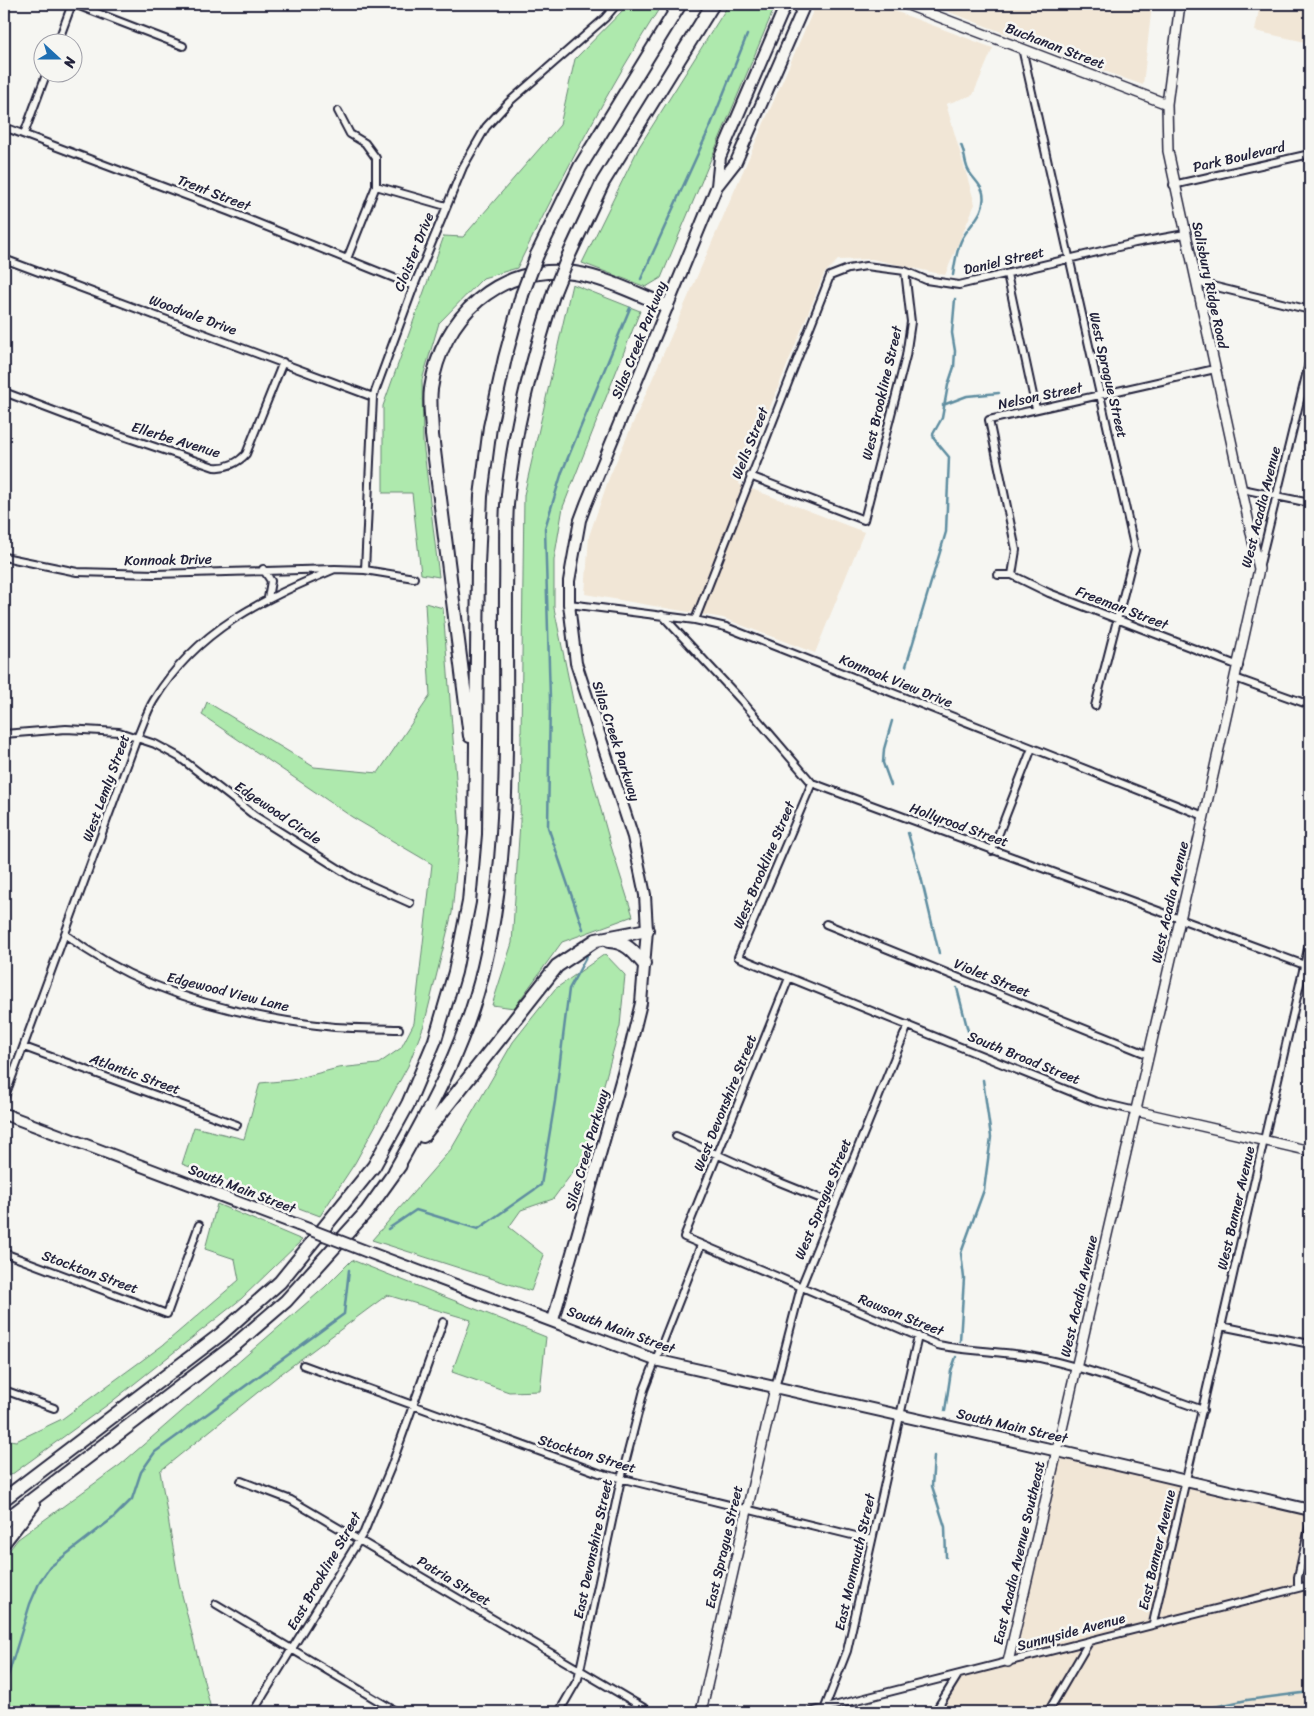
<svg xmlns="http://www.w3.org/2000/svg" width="1314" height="1716" font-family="Sriracha,sans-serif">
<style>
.built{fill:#f1e6d6}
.green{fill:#aee9ad;stroke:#688674}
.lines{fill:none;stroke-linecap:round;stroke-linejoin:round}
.stream{stroke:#5e8da0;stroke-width:2.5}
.street-casing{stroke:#22223b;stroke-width:10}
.secondary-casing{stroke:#22223b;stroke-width:12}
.primary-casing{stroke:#22223b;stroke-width:14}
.highway-casing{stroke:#22223b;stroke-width:16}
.street{stroke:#f6f6f2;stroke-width:6}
.secondary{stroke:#f6f6f2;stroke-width:9}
.primary{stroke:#f6f6f2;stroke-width:10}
.highway{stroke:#f6f6f2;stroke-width:12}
.primary-bridge-casing{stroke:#22223b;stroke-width:14;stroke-linecap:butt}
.highway-bridge-casing{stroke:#22223b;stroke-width:16;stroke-linecap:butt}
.primary-bridge{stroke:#f6f6f2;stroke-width:10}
.highway-bridge{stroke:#f6f6f2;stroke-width:12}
.labels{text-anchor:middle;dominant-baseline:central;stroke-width:5;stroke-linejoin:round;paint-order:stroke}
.street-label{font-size:14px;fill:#22223b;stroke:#f6f6f2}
</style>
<rect width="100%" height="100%" fill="#f6f6f2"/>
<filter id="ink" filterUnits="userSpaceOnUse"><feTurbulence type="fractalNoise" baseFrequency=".02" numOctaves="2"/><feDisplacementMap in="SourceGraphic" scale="10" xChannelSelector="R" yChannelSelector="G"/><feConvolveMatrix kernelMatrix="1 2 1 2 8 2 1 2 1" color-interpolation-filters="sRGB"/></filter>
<g filter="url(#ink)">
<path class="built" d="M816 4H876L993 48 973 95 946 104 975 204 945 275 872 259 838 260 824 274 739 484 864 532 815 653 723 618 585 594 589 536 609 478Z
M928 4H1152L1143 85 1115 75Z
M1260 4H1310V43L1255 31Z
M1058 1451 1310 1510V1523L1298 1577 1310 1575V1712H935L958 1675 1008 1662Z"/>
<path class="green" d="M629 4H662C608 89 562 177 517 268L483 278 439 323 422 380 423 442 439 577 421 574 412 493H383V406L444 236 463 237 560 125 575 59Z
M729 4H776L661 278 646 287 582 263 639 147Z
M572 284 640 311 563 507 554 560V608L580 734 611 846 633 916 562 942 514 1008 492 1005 512 943 520 822 524 495Z
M425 603 443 608 460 831 452 913 424 1025 408 1066 355 1163 320 1216 182 1164 194 1127 244 1139 260 1083 292 1080 338 1068 378 1064 401 1048 414 1023 432 864 352 817 202 715 207 702 314 767 378 773 430 696Z
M605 954 625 975 620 1026 584 1157 553 1199 521 1210 509 1227 544 1255 531 1291 372 1240 452 1148 513 1042 555 989Z
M217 1204 302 1240 241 1299 110 1403 4 1480V1439L16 1441 62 1419 163 1345 239 1280 235 1259 205 1249Z
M352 1260 546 1337 540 1391 509 1392 452 1372 471 1320 387 1295 278 1376 160 1471 179 1583 211 1709 208 1712H4V1557L18 1539 120 1465 325 1287Z"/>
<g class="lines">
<path class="stream" d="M953 275C955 263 956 252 961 241 968 225 987 214 983 193 981 183 970 177 967 167 964 159 965 153 961 145
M641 279 710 127 747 35
M943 405 967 396 999 393
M906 666 946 532 949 457 934 439 933 434 942 418 948 385 954 367 955 351 952 333 955 299
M891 785 883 763 884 749 892 721
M908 833 921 877 939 953
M583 929 548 827 550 699 545 528 562 472 630 308
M957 988 968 1031
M388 1229 416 1210 478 1229 541 1185 555 1101 569 989 589 952
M960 1341 964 1278 961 1253 984 1190 991 1137 983 1080
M945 1411 951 1371 956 1357
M934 1456 932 1486 945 1527 946 1557
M4 1689 30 1604 40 1581 50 1567 113 1518 132 1499 141 1472 155 1452 344 1314 349 1270
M1147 1712 1214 1707 1247 1700 1310 1692"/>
<g class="street-casing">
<path id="street" d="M74 4 183 46
M58 42 72 4
M1022 48 1135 550 1095 706
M338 111 350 134 365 143 376 158V186L347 259
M4 127 230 212 414 286
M24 134 47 72
M1173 185 1310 154
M376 186 446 206
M4 259 373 397
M1007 274 1036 409
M1196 282 1310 310
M4 392 99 428 214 467C226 468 238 463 246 454L283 362
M750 476 864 520 906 356 911 322 905 271
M1242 489 1310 503
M4 557 77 572 155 574 335 569 365 570 414 578
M1259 568 1310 359
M263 569 271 581 268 598
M365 570 373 397 414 286 463 167 486 127 509 102 605 18 617 4
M998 575H1012L1049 593 1239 666
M1012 575 1016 550 989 420 1215 369
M569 604 695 620 726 627 1204 816
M662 615 741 700 812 783 1310 967
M695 620 830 276 848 269 866 266 905 271 926 280 959 285 1135 243 1185 234
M1235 678 1310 705
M4 734 66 729 119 732 155 744 179 757 255 816 352 877 410 903
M812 783 738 957 1094 1101 1136 1111
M992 851 1032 748
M826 924 1149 1055
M66 935C140 992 235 1016 326 1026 350 1029 375 1028 399 1029
M789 978 684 1237 938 1345C971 1352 1006 1351 1040 1358 1095 1370 1149 1391 1203 1410
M24 1047 237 1125
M4 1099 137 738C143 725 147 711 154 700 198 628 262 600 335 569
M676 1136 772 1179 834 1204
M4 1253 167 1314 199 1225
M1221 1326 1310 1344
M303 1365 599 1473 872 1540
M775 1388 801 1287 908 1025
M4 1390 54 1408
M241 1481 291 1500 651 1712
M1298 1588V1577L1310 1523
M216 1604 397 1712
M1153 1623 1310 940
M824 1710 847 1651 918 1336
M253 1712 364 1532 391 1467 443 1322
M559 1712 578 1679 621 1479 644 1390 701 1245
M810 1712 1310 1585
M935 1712 958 1675
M1048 1712 1089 1642"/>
</g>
<g class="secondary-casing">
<path id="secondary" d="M905 4 1167 104
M1136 1111 1310 1151
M1008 1662 1204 816 1259 569 1168 151 1167 104 1180 4
M701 1712 775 1388"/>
</g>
<g class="primary-casing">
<path id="primary" d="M718 185 736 162 805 4
M4 1114 298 1225
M368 1252 655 1360 1058 1451 1310 1510
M553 1320 628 1056 641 1003 647 930 645 895 633 837 576 663 569 604V581L580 520 586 504 717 186 720 157 786 4"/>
</g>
<g class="highway-casing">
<path id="highway" d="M537 255 580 167 680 4
M569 255 603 182 713 4
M470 736 432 435C432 420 429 404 431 389 441 317 499 263 574 273 606 278 637 294 667 306
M609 941C626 942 633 951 644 964
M423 1136 557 966 596 940 647 930
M395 1171C432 1106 467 1041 484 967 513 845 505 716 506 591 507 562 505 533 507 505 513 431 532 362 554 292
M4 1499 221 1334 280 1282 374 1166 408 1104 435 1040 455 972 469 902 475 834 478 565 481 496 490 427 505 358 522 295
M4 1521 236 1344 286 1301 367 1211 400 1165
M4 1542 33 1505"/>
</g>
<use href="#street" class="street"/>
<use href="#secondary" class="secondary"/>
<use href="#primary" class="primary"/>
<use href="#highway" class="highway"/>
<g class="primary-bridge-casing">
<path id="primary-bridge" d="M298 1225 368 1252"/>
</g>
<g class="highway-bridge-casing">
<path id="highway-bridge" d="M554 292 569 255
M522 295 537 255"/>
</g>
<use href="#primary-bridge" class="primary-bridge"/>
<use href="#highway-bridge" class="highway-bridge"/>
</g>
</g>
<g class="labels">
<g class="street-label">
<text transform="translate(1055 46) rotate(21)">Buchanan Street</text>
<text transform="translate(1239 157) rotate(-13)">Park Boulevard</text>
<text transform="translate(214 193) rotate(21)">Trent Street</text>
<text transform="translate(414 252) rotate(-68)">Cloister Drive</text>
<text transform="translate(1004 261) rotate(-13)">Daniel Street</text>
<text transform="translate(1210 285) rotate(78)">Salisbury Ridge Road</text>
<text transform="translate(193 315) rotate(20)">Woodvale Drive</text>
<text transform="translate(639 340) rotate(-68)">Silas Creek Parkway</text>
<text transform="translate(1108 375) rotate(77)">West Sprague Street</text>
<text transform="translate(882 393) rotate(-77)">West Brookline Street</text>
<text transform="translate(1040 396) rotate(-12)">Nelson Street</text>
<text transform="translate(176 440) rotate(17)">Ellerbe Avenue</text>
<text transform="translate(750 443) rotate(-68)">Wells Street</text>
<text transform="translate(1261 507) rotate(-76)">West Acadia Avenue</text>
<text transform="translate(168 560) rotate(-1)">Konnoak Drive</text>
<text transform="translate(1122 608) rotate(21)">Freeman Street</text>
<text transform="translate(896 681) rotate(22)">Konnoak View Drive</text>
<text transform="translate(616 741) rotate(72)">Silas Creek Parkway</text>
<text transform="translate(106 788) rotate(-70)">West Lemly Street</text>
<text transform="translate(278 813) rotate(34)">Edgewood Circle</text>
<text transform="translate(959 825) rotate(20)">Hollyrood Street</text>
<text transform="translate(764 865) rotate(-67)">West Brookline Street</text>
<text transform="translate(1170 902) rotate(-77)">West Acadia Avenue</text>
<text transform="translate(992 978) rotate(22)">Violet Street</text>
<text transform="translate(228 992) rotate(14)">Edgewood View Lane</text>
<text transform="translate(1024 1058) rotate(22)">South Broad Street</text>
<text transform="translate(135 1074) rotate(20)">Atlantic Street</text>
<text transform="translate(725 1103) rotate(-68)">West Devonshire Street</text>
<text transform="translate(587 1150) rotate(-74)">Silas Creek Parkway</text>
<text transform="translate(242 1189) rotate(21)">South Main Street</text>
<text transform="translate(823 1199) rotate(-68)">West Sprague Street</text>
<text transform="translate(1236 1208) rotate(-77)">West Banner Avenue</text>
<text transform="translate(90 1272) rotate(20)">Stockton Street</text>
<text transform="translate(1079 1296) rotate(-77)">West Acadia Avenue</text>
<text transform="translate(901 1315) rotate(22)">Rawson Street</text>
<text transform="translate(621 1330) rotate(20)">South Main Street</text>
<text transform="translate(1012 1426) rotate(13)">South Main Street</text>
<text transform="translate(587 1454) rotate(17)">Stockton Street</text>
<text transform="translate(724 1547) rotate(-77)">East Sprague Street</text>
<text transform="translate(593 1549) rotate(-78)">East Devonshire Street</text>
<text transform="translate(1157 1550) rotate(-77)">East Banner Avenue</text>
<text transform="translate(1019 1553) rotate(-77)">East Acadia Avenue Southeast</text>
<text transform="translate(855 1562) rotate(-77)">East Monmouth Street</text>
<text transform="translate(324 1571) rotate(-60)">East Brookline Street</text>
<text transform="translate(454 1581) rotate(31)">Patria Street</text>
<text transform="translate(1071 1632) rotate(-15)">Sunnyside Avenue</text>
</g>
</g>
<rect width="1314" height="1716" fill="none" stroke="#f6f6f2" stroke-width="20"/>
<rect x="10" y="10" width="1294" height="1696" fill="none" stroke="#22223b" stroke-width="2" filter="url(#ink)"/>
<g transform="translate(58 58) rotate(111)"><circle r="24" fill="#f6f6f2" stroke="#a1a1a9"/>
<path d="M0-4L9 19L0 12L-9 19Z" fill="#1f6fb2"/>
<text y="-8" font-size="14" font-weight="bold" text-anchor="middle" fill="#22223b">N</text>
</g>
</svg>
